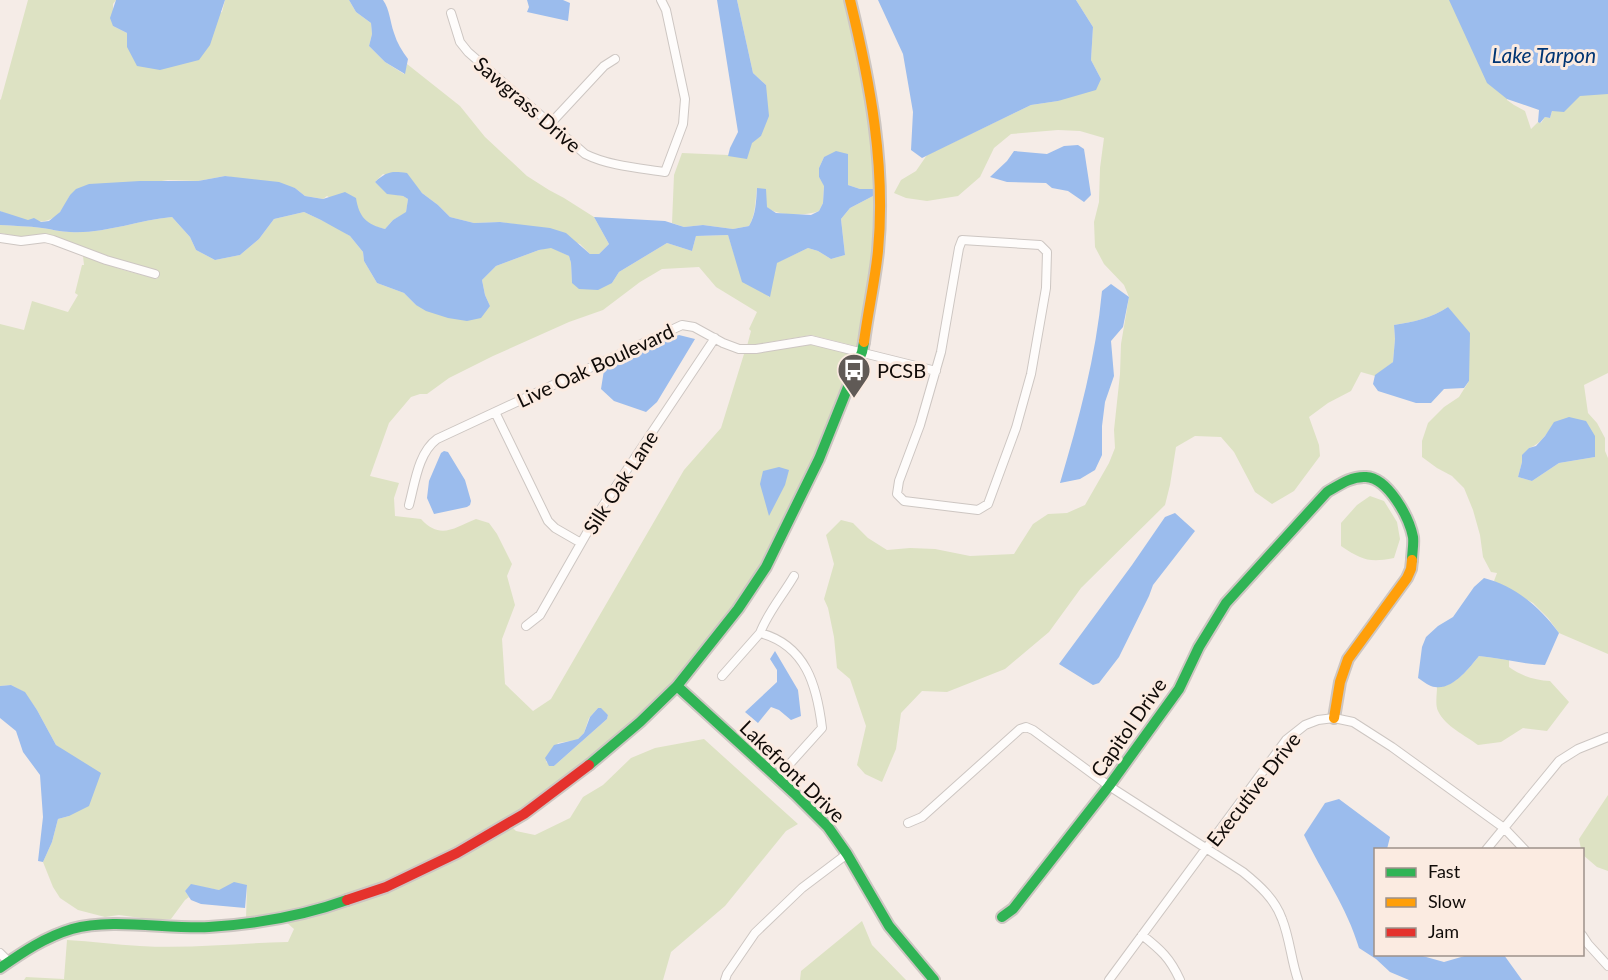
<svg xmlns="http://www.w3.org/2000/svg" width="1608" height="980" font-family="Lato,sans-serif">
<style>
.green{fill:#dde2c3;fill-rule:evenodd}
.water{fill:#9bbced}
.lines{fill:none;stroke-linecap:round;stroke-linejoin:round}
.street-casing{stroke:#cdc6c2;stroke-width:10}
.fast-casing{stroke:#cdc6c2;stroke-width:14}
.slow-casing{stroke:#cdc6c2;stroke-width:14}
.jam-casing{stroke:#cdc6c2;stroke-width:14}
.street{stroke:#fefcfb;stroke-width:8}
.fast{stroke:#30b455;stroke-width:10}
.slow{stroke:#ff9f0a;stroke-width:10}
.jam{stroke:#e5322d;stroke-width:10}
.labels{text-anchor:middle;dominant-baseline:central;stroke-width:6;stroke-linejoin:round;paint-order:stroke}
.street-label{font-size:20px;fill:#100b08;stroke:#fbebe1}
.poi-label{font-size:20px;fill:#100b08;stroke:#fbebe1;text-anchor:start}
.water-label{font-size:21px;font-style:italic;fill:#003573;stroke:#fbebe1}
</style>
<rect width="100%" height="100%" fill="#f5ece7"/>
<path class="green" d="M28 0H116L113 4V26L127 33V47L222 12 225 0H349L356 12 371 23 372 34 369 46 385 62 404 74 407 64 460 106 485 137 527 176 549 190 564 198 594 217 609 244 599 254H590L580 244 520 225 500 222 474 223 450 217 438 205 422 193 416 187 383 174 375 182 387 193 403 196 408 199 406 213 393 220 385 229 373 226 327 196 323 199 305 196 295 188 225 176 198 181 168 180 70 195C67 201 64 208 60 212 45 230 18 219 0 211V100L1 99Z
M737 0H846C861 64 878 139 876 205 875 253 866 299 859 347L811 335 747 346 751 331 749 329 757 312 716 287 699 267 662 269 640 282 603 310 569 322 493 356 449 378 427 394H420L411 397 389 423 370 476 399 483 394 498 395 516 421 519C440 540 454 528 476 519L489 523 497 534 512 564 507 576 515 605 502 639 505 684 533 711 551 699 684 470 721 428 744 354 756 353 811 344 857 355 816 457 763 565 735 607 675 683 637 719 603 748 522 810 456 849 385 883 321 905 246 919 247 886 219 890 191 885 185 891 189 897 185 900 171 919H149L119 915 105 917 78 910 60 898 53 887 43 862 52 842 58 819 69 816 72 757 56 745 37 710 24 692 11 685 0 686V324L24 330 32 301 68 312 78 295 75 293 82 265H84L83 256 123 270 157 279 159 272 107 256 54 236 45 234 23 237 0 233V225C14 226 28 226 42 228 51 229 61 232 70 232 105 234 138 220 172 217L190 237 196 250 215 260 240 255 259 239 274 219 304 212 336 227 350 236 363 252 364 261 377 283 404 293 416 305 490 306 485 295 482 280 496 266 539 250 551 247 569 256 571 263 572 283H612L619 272 667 243 692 251 696 236 728 235 736 260 769 297 776 263 808 248 818 251 831 259 845 255 841 219 850 208 873 196V189H860L848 185V154L824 157 819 168V177L824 185 823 203 819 211C807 216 775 217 766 206 762 202 760 194 757 188 755 201 756 214 749 226L733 229 703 225 684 227 672 223 674 175 682 153 728 155V156L761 136 766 85 753 73ZM598 708 608 715 607 719 554 766 546 762 558 743 577 740 584 733 589 718Z
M1076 0H1451L1506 91 1507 100 1514 105 1525 111 1531 129 1538 122 1541 123 1545 117 1550 118 1555 102 1575 95 1608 90V373L1584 385 1588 413 1597 423 1605 438V451L1608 458V654L1559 633 1548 618 1533 603 1494 581 1497 573 1491 572 1483 557 1480 535 1473 510 1464 488 1452 476 1437 468 1422 457V441L1428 423 1444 407 1459 397 1469 381 1448 307C1432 318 1413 322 1394 325L1395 339 1393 362 1375 376 1361 372 1351 391 1328 403 1309 417 1319 445 1320 456 1294 491 1272 504 1255 492 1234 452 1221 437 1195 436 1176 447 1170 485 1165 505 1081 588 1049 632 1005 669 947 692 922 691 901 713 896 749 882 782 865 774 857 765 866 726 850 679 837 668 834 637 828 608 824 599 834 564 826 535 841 520 853 523 868 538 887 550 910 548 935 549 970 556 1014 554 1033 524 1048 514 1067 513 1085 505 1109 463 1115 448 1114 430 1120 374 1121 344 1129 297 1124 285 1104 264 1095 247 1094 222 1099 202 1100 168 1104 138 1080 131 1058 130 1011 134 994 148 980 177 958 196 927 201 906 198 894 193 901 180 916 171 927 155 1031 105 1058 101 1101 79 1091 60 1093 27ZM1555 422 1595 457 1559 463 1532 481 1518 477 1522 462 1529 448C1541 444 1548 432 1555 422Z
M1370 496 1384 501 1397 522 1400 539 1394 558C1369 563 1362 560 1341 546V523L1357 505Z
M1479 656 1509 660V667C1521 676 1535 680 1550 681L1569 702 1547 731 1523 728 1501 742 1478 745C1465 735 1446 727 1438 711 1435 705 1437 694 1437 687 1456 686 1468 669 1479 656Z
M704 739 798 824 786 831 725 906 671 952 663 980H24L26 977 64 979 67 940C91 941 116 945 140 946 190 949 239 943 288 942L294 929 286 922 323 913 511 826 516 831 535 835 570 818 583 797 603 785 631 758 655 748Z
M1608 795V871L1597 867 1583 855 1582 850 1581 849 1579 839Z
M862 921 872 945 906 980H800L801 971Z"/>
<path class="water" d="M116 0H225L210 45 199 60 160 70 137 66 127 47V33L113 26 110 18Z
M349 0H383C390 10 390 22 394 33 397 43 402 51 408 59L405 74 385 62 369 46 372 34 371 23 356 12Z
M527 0H563L570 3 568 21 527 12 529 7Z
M717 0H737L753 73 766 85 769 116 761 136 752 143 747 159 728 156 730 148 738 132Z
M878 0H1076L1093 27 1091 60 1101 79 1096 90 1058 101 1031 105 922 158 911 150 913 112 903 54Z
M1449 0H1608V94L1580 96 1564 112 1552 111 1550 118 1545 117 1540 123 1538 122 1539 110 1507 99 1487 83Z
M1078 145 1084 149 1091 195 1084 202 1068 191 1052 188 1046 183 1007 182 990 177 1007 161 1014 151 1047 154 1064 146Z
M836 151 848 154V185L860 189H873V196L850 208 841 219 845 255 831 259 818 251 808 248 777 263 770 297 742 282 728 235 696 236 692 251 667 243 619 272 612 283 598 290 579 289 572 283 571 263 569 256 551 248 539 250 496 266 482 280 485 295 490 306 481 318 467 321 448 318 426 311 416 305 404 293 377 283 364 261 363 252 350 236 321 220 304 212 274 219 259 239 240 255 215 260 196 250 190 237 172 217C138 220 105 234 70 232 61 232 51 229 42 228 28 226 14 226 0 225V211L28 220 34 218 41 222 49 221 60 212 70 195 76 189 89 184 140 181H198L225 176 279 182 295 188 305 196 323 199 345 192 356 198C359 217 366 224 385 229L393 220 406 212 408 199 403 196 387 194 375 182C387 171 392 171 407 173L422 193 438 205 450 217 474 223 500 222 550 228 566 233 590 254H599L609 244 594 217 665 221 684 227 703 225 733 229 749 226C756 214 756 202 757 188L766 189 767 207 776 213 811 215 819 211 823 203 824 186 819 177V168L824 157Z
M1111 284 1129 297 1123 327 1111 341 1114 376 1105 402 1102 426V455L1095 470 1080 479 1060 483C1079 419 1096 356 1102 291Z
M1448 307 1470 333 1469 381 1464 388 1444 389 1431 403H1416L1378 391 1373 384 1375 375 1393 362 1395 339 1394 325C1413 322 1432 318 1448 307Z
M679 335 695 339 657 402 646 412 614 401 601 389 604 370 658 343Z
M1569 417 1586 421 1595 436V457L1559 463 1532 481 1518 477 1522 462V455L1529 448 1536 446 1545 436 1554 422Z
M444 451 448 452 465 480 471 501 470 505 467 507 434 514 427 498 429 481 441 453Z
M779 467 789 470 785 485 769 516 760 484 763 471Z
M1175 513 1195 531 1153 585 1149 596 1119 657 1099 683 1093 685 1059 664 1132 565 1165 517Z
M1484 578C1515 586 1540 607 1559 633L1545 665C1522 664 1501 658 1479 656 1469 668 1453 690 1435 687 1430 687 1423 681 1418 678L1422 647 1426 637 1438 626 1453 617 1474 587Z
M775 651 798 690 801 716 791 720 779 710 771 707 758 723 745 712 777 682V670L770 659Z
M11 685 25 692 37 710 56 745 101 773 89 806 69 816 58 819 52 842 43 862 38 861 43 817 40 775 23 752 16 731 0 718V686Z
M598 708H601L608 715 607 719 554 766H549L545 758 554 745 578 739 584 733 590 717Z
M1339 799 1390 837 1387 849 1376 850V954L1419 955 1444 962 1468 955H1504L1522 980H1409L1390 972 1376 959 1359 948C1347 907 1322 873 1304 835L1325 803Z
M234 882 247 885 245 908 201 904 191 900 185 891 191 884 219 890Z"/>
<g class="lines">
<g class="street-casing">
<path id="street" d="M451 13 460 42 468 52 585 154C609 166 639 168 665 172L683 124 685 99 666 10 661 0
M550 124 604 66 615 59
M0 238 21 241 45 238 53 240 106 260 155 274
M962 240 1040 245 1047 252 1046 288 1031 374 1016 428 988 504 978 510 904 501 897 494 899 481 920 425 941 352 959 248Z
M495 412 548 521 555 528 581 543
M409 505C415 483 418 453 437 439L682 325 694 327 723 343 739 349H756L811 340 936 371
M526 626 540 615 600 510 715 338
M722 676 760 633
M777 778 822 728C817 686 806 645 760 633 768 612 783 595 794 576
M908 823 922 817 1020 729 1026 727 1033 730 1109 786 1243 872C1259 885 1275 899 1282 919 1290 939 1291 960 1298 980
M1486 850 1559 761 1578 749 1608 737
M1142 935C1161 950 1170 958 1180 980
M1582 935 1588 944 1608 966
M0 953 8 961
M725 980 727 974 755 933 802 888 847 854
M1109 980 1286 740 1305 725 1318 720 1334 718 1353 722 1392 747 1504 828 1525 850"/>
</g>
<g class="fast-casing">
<path id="fast" d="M677 686 795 794 828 827 847 854 889 926 934 980
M589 765 640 722 677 686 738 609 766 567 819 459 862 352 864 342
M1002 917 1013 909 1109 786 1179 689 1199 647 1226 603 1327 492C1339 485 1351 476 1366 477 1388 478 1409 517 1413 537 1414 544 1412 553 1412 560
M0 968C23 952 45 937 72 929 112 918 166 929 209 927 256 924 303 916 347 900"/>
</g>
<g class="slow-casing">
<path id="slow" d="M850 0C870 82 886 166 878 251 875 281 868 311 864 342
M1334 718 1340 682 1348 659 1407 578 1411 569 1412 560"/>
</g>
<g class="jam-casing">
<path id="jam" d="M347 900 386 887 457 853 524 814 589 765"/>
</g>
<use href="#street" class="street"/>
<use href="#fast" class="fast"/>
<use href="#slow" class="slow"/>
<use href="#jam" class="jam"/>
</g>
<defs>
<g id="bus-pin" transform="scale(1.725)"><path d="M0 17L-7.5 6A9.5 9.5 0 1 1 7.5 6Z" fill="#605a56" stroke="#fbebe1"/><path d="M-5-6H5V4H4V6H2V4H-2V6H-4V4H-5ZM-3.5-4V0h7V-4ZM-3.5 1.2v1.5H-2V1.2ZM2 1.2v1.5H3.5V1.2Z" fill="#fff"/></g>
</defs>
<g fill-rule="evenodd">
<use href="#bus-pin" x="854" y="370"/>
</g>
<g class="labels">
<g class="street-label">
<text transform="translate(528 104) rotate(41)">Sawgrass Drive</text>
<text transform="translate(595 365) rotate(-25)">Live Oak Boulevard</text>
<text transform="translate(620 482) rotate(-57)">Silk Oak Lane</text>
<text transform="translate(1128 727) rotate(-55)">Capitol Drive</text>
<text transform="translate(793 771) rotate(44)">Lakefront Drive</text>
<text transform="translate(1253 789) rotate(-52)">Executive Drive</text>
</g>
<g class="poi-label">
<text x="877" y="370">PCSB</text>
</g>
<g class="water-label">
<text x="1544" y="54">Lake Tarpon</text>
</g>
</g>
<rect x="1374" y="848" width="210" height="108" fill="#fbebe1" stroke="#9d918a" stroke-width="1.5"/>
<rect x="1386" y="868" width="30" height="9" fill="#30b455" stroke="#9d918a" stroke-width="1.5"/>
<text x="1428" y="878" font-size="18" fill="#100b08">Fast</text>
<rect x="1386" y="898" width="30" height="9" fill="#ff9f0a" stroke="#9d918a" stroke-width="1.5"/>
<text x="1428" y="908" font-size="18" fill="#100b08">Slow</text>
<rect x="1386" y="928" width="30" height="9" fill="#e5322d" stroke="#9d918a" stroke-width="1.5"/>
<text x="1428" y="938" font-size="18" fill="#100b08">Jam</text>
</svg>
